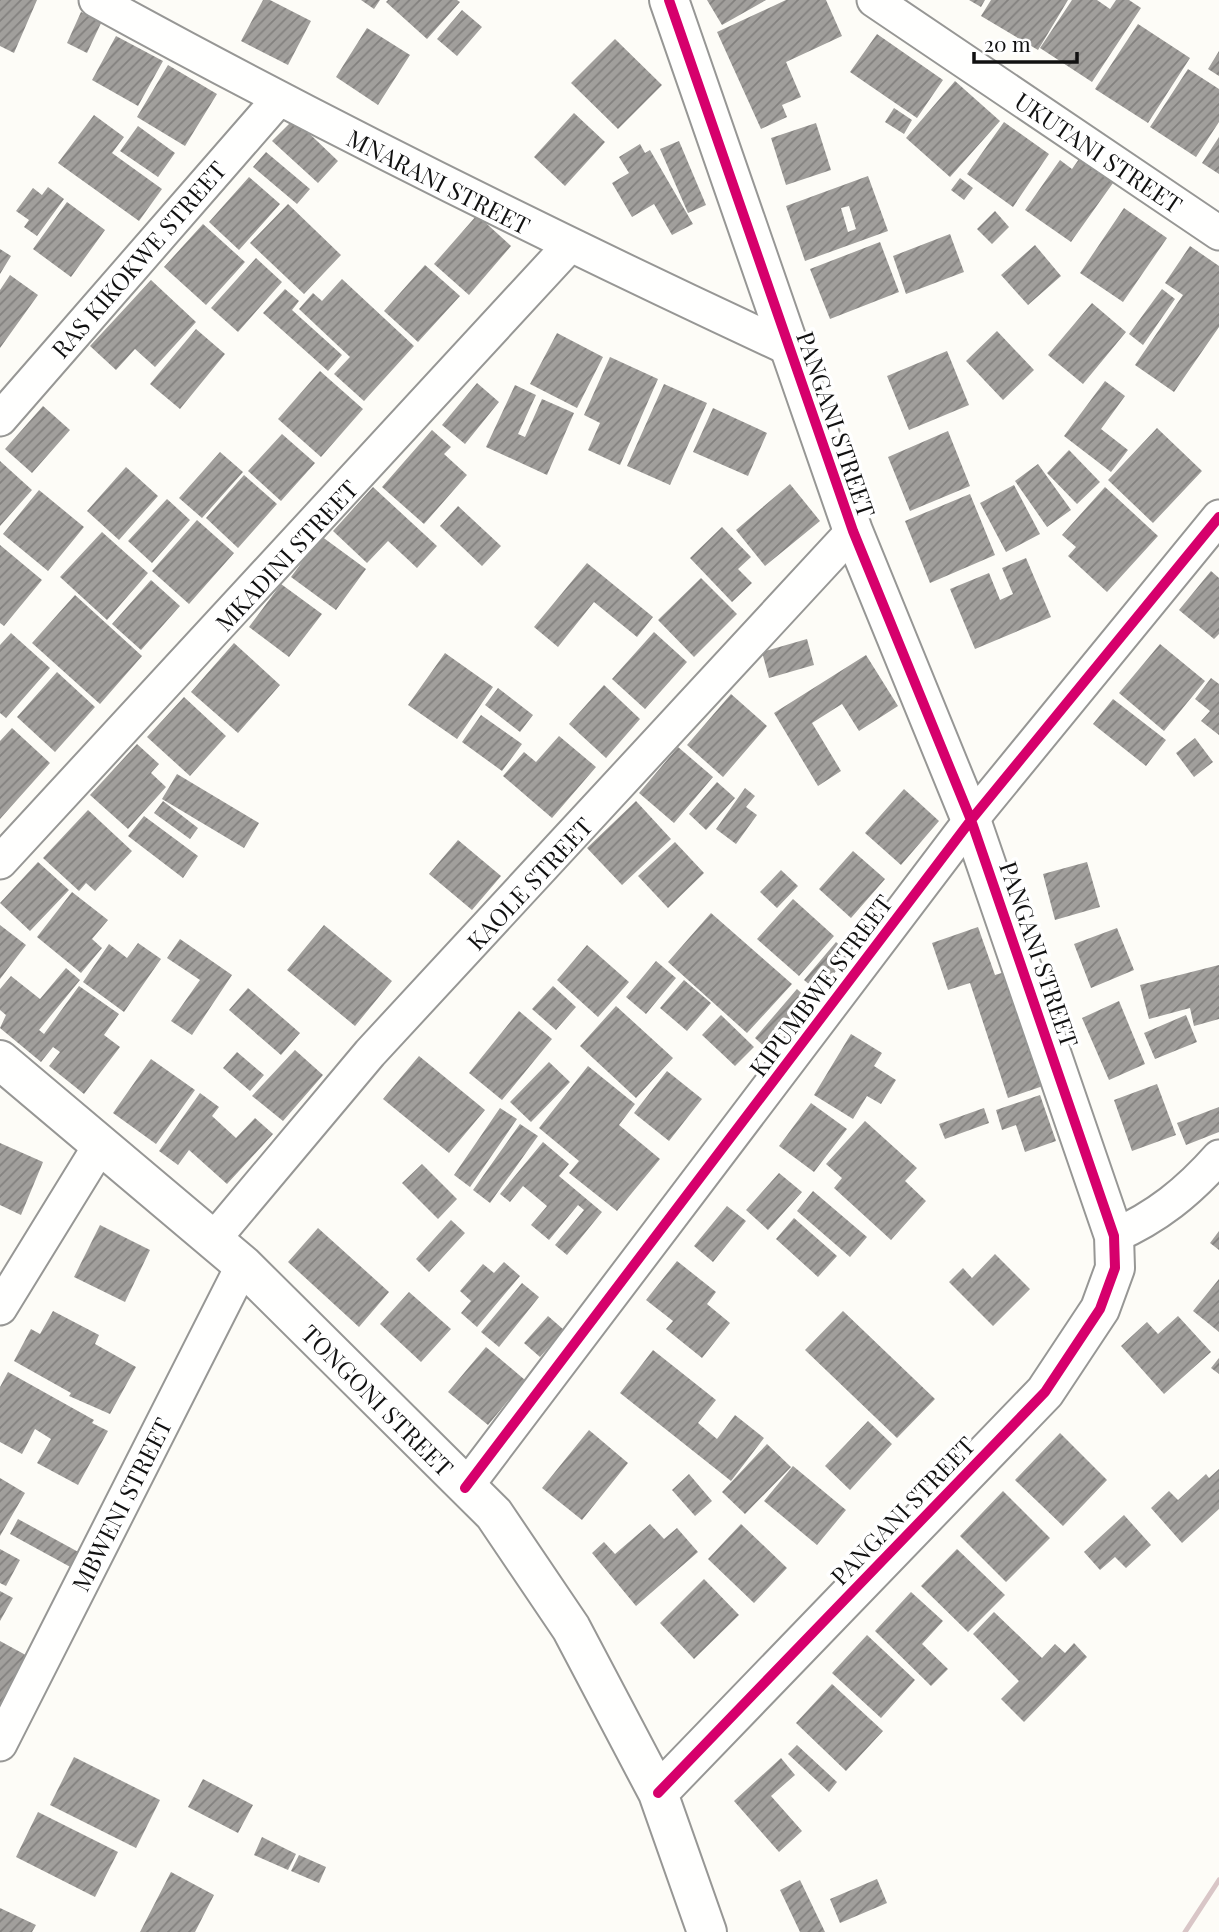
<svg xmlns="http://www.w3.org/2000/svg" width="1219" height="1932" font-family="'Playfair Display',serif">
<style>
.building{fill:url(#building-hatch);fill-rule:evenodd}
.lines{fill:none;stroke-linecap:round;stroke-linejoin:round}
.minor-casing{stroke:#979795;stroke-width:37}
.tertiary-casing{stroke:#979795;stroke-width:42}
.minor{stroke:#fffffe;stroke-width:33}
.tertiary{stroke:#fffffe;stroke-width:38}
.rail{stroke:#d9c6c7;stroke-width:5}
.cycleway-casing{stroke:#fff;stroke-width:15}
.cycleway{stroke:#d6006c;stroke-width:10}
.labels{text-anchor:middle;dominant-baseline:central;stroke-width:7;stroke-linejoin:round;paint-order:stroke}
.street-label{font-size:24px;fill:#111;stroke:#fff}
</style>
<defs>
<pattern id="building-hatch" width="6" height="6" patternUnits="userSpaceOnUse" patternTransform="scale(1.75)"><rect width="6" height="6" fill="#a19f9c"/><path d="M-1 1l2-2M0 6l6-6M5 7l2-2" fill="none" stroke="#82807e"/></pattern>
</defs>
<rect width="100%" height="100%" fill="#fdfcf7"/>
<path class="building" d="M0 0H37L14 53 0 46Z
M263 0H270L311 21 288 65 241 41Z
M361 0H380L374 9Z
M388 0H457L460 2 427 39 386 2Z
M707 0H766L722 25Z
M786 0H826L842 36 786 62 801 97 782 105 787 117 761 129 717 32Z
M969 0H985L981 7Z
M991 0H1068L1038 50 981 16Z
M1072 0H1097L1110 9 1116 0H1129L1141 8 1092 82 1040 48Z
M462 10 482 27 457 56 437 39Z
M81 12 102 21 87 53 67 43Z
M1138 24 1190 58 1148 123 1095 89Z
M367 28 410 55 378 105 336 77Z
M877 34 943 80 917 118 850 72Z
M116 36 163 61 138 106 92 80Z
M615 39 662 85 618 129 571 83Z
M1219 51V76L1208 69Z
M168 65 217 94 185 146 137 117Z
M1188 69 1219 89V122L1196 157 1150 127Z
M955 81 1000 121 950 177 906 138Z
M894 108 912 120 904 134 885 122Z
M574 113 605 142 565 186 534 157Z
M94 115 124 137 112 153 162 189 139 221 58 163Z
M294 119 338 161 318 183 272 141Z
M1004 122 1049 154 1013 207 967 174Z
M816 123 831 170 786 185 771 138Z
M138 126 175 153 158 177 120 151Z
M1219 137V174L1202 163Z
M679 141 706 205 688 213 660 149Z
M640 144 645 153 650 150 693 224 672 235 654 204 632 217 612 183 629 173 619 157Z
M266 152 310 189 297 204 253 167Z
M1079 159 1113 183 1071 242 1025 210 1060 160 1072 169Z
M868 176 888 231 805 261 786 206ZM849 206 856 229 848 232 841 208Z
M249 177 280 204 239 250 209 222Z
M960 178 973 188 964 200 951 190Z
M48 187 64 199 37 236 24 227 29 220 16 211 33 188 42 195Z
M67 202 105 230 71 277 33 249Z
M288 204 341 255 304 294 250 243Z
M1124 208 1167 238 1123 302 1080 273Z
M995 211 1009 227 992 244 977 229Z
M477 215 511 246 469 295 434 264Z
M203 224 245 262 206 305 164 267Z
M950 234 964 272 906 294 893 256Z
M880 242 899 292 830 319 810 269Z
M1035 245 1061 276 1028 305 1001 275Z
M1190 246 1219 266V327L1174 392 1135 365 1183 295 1165 283Z
M0 249 11 256 0 274Z
M256 258 282 282 238 332 211 308Z
M425 265 460 296 418 342 384 311Z
M10 275 38 295 0 348V290Z
M342 279 414 346 364 401 334 374 350 357 299 309 313 293 322 301Z
M151 280 196 322 155 367 135 349 116 370 90 346Z
M285 289 299 301 292 310 342 355 328 371 263 313Z
M1162 289 1175 299 1143 345 1129 334Z
M1092 303 1126 332 1083 384 1048 355Z
M196 329 225 354 180 409 150 384Z
M997 331 1034 370 1003 400 966 361Z
M557 333 603 357 577 408 530 384Z
M947 351 969 405 909 430 887 376Z
M610 357 658 379 620 465 588 450 600 423 584 415Z
M320 371 363 409 321 457 278 419Z
M1105 381 1125 396 1101 429 1128 450 1111 472 1064 436Z
M477 383 499 402 465 444 442 425Z
M664 384 707 403 670 485 627 466Z
M515 385 536 395 518 434 525 437 542 399 574 413 547 475 486 447Z
M43 406 70 430 32 473 5 449Z
M713 408 767 433 748 476 693 452Z
M1157 428 1202 471 1153 523 1108 480Z
M432 430 451 447 444 454 467 475 424 524 382 487Z
M948 431 970 486 910 511 888 457Z
M282 434 315 463 281 501 248 471Z
M1069 450 1100 482 1077 504 1047 473Z
M220 452 243 472 202 518 179 498Z
M0 461 32 490 0 526Z
M1038 464 1071 510 1047 527 1015 481Z
M126 467 158 496 119 540 87 511Z
M244 475 277 504 238 548 206 518Z
M790 484 820 521 765 566 736 530Z
M1014 485 1040 534 1006 552 980 503Z
M373 487 437 546 417 568 388 541 367 563 333 531Z
M1105 487 1158 536 1107 592 1068 556 1076 547 1062 535Z
M39 490 84 527 48 571 3 534Z
M970 494 995 555 930 583 905 521Z
M167 499 190 520 152 563 128 541Z
M458 506 501 546 482 566 440 526Z
M197 520 234 553 189 604 152 571Z
M722 527 751 557 738 569 752 583 732 602 690 558Z
M102 532 148 573 107 620 60 577Z
M321 536 366 569 336 610 291 577Z
M0 545 42 580 4 626 0 623Z
M1026 558 1051 617 975 649 950 589 989 573 1000 600 1013 594 1002 568Z
M587 563 653 617 637 637 594 602 558 647 534 627Z
M1211 571 1219 578V634L1214 639 1179 610Z
M701 578 737 614 694 657 658 620Z
M151 580 180 606 141 650 112 624Z
M281 584 322 614 289 657 249 627Z
M75 595 142 656 100 704 32 643Z
M654 632 687 662 645 709 612 679Z
M11 633 50 668 6 718 0 713V645Z
M807 639 814 665 769 678 762 652Z
M234 643 280 685 238 733 191 692Z
M1160 644 1205 681 1164 731 1119 693Z
M445 653 493 687 457 739 408 705Z
M866 655 898 706 859 731 842 704 812 723 841 771 818 786 774 713Z
M57 672 95 707 55 752 17 717Z
M1211 678 1219 684V735L1201 721 1210 711 1195 699Z
M604 685 640 719 606 758 569 724Z
M498 688 533 715 520 732 485 705Z
M731 694 767 726 723 777 687 745Z
M184 697 226 736 190 776 147 737Z
M1113 699 1166 740 1146 766 1093 724Z
M481 715 522 744 502 771 462 742Z
M12 728 50 763 0 819V741Z
M559 736 596 767 552 818 503 776 524 752 536 762Z
M1195 738 1213 762 1194 777 1176 753Z
M137 744 159 764 151 773 166 787 128 829 90 795Z
M678 747 713 777 674 823 639 793Z
M177 774 259 823 244 848 162 799Z
M717 782 735 798 706 830 689 814Z
M745 788 755 796 746 807 757 815 736 844 716 829Z
M904 789 939 821 901 865 865 833Z
M163 801 198 828 190 839 154 813Z
M636 801 671 839 622 885 587 848Z
M88 810 132 851 95 891 86 883 79 891 43 858Z
M144 816 198 856 183 878 128 836Z
M458 840 501 876 472 910 429 874Z
M675 842 704 873 668 908 638 876Z
M853 851 885 879 851 918 819 889Z
M38 862 69 890 30 931 0 903Z
M1087 862 1100 907 1055 920 1043 874Z
M781 870 798 886 777 908 760 892Z
M72 892 108 920 92 939 102 948 81 973 37 937Z
M793 899 834 936 799 976 757 939Z
M711 913 792 984 747 1033 668 962Z
M0 925 26 945 0 979Z
M324 925 392 981 355 1026 287 970Z
M978 927 995 975 1005 972 1043 1086 1008 1098 970 983 948 990 932 943Z
M1117 928 1134 970 1091 988 1074 944Z
M180 939 232 975 192 1035 171 1021 200 980 167 958Z
M836 942 850 954 818 992 804 980Z
M138 943 161 959 124 1012 83 982 109 944 127 958Z
M587 945 629 982 598 1017 557 980Z
M656 961 676 978 646 1014 626 997Z
M1219 965V1019L1194 1026 1190 1008 1149 1019 1140 985Z
M66 968 80 980 39 1030 44 1034 79 986 119 1014 104 1035 120 1047 84 1094 49 1066 60 1052 53 1047 41 1062 0 1028 6 1015 0 1010V989L11 976 40 999Z
M684 980 711 1003 687 1031 660 1008Z
M553 986 576 1007 556 1030 532 1009Z
M248 988 300 1033 281 1055 229 1010Z
M797 989 809 1000 767 1049 755 1038Z
M1119 1001 1145 1064 1109 1080 1082 1018Z
M616 1006 673 1058 636 1098 580 1046Z
M519 1011 552 1039 502 1100 469 1073Z
M721 1015 754 1047 735 1066 702 1035Z
M1186 1015 1197 1042 1155 1059 1144 1033Z
M851 1034 882 1053 874 1066 896 1080 881 1104 867 1096 853 1119 814 1095Z
M295 1050 323 1075 283 1121 252 1096Z
M237 1052 264 1075 250 1091 223 1068Z
M419 1056 485 1110 449 1153 383 1099Z
M151 1059 195 1090 156 1144 113 1113Z
M549 1062 570 1082 531 1122 510 1102Z
M588 1066 635 1104 619 1125 660 1159 617 1211 569 1173 579 1161 539 1128Z
M667 1071 702 1099 669 1141 634 1113Z
M1157 1084 1176 1135 1132 1151 1114 1100Z
M200 1093 219 1107 212 1116 236 1138 255 1118 273 1134 227 1184 189 1150 178 1165 159 1151Z
M1040 1095 1056 1141 1025 1152 1016 1125 1002 1130 996 1110Z
M811 1103 847 1129 814 1172 779 1146Z
M1219 1107V1132L1186 1145 1177 1123Z
M500 1108 517 1119 470 1187 454 1175Z
M984 1108 989 1123 945 1139 939 1124Z
M865 1121 917 1168 905 1181 926 1201 891 1240 834 1188 842 1178 826 1164Z
M520 1124 538 1136 490 1203 473 1190Z
M543 1142 569 1164 559 1176 602 1212 567 1255 555 1245 584 1210 578 1205 549 1240 531 1225 547 1206 523 1186 510 1202 500 1194Z
M0 1143 43 1162 21 1215 0 1205Z
M422 1164 457 1199 438 1219 402 1183Z
M779 1173 802 1192 768 1230 746 1210Z
M813 1191 867 1237 850 1257 797 1211Z
M727 1206 746 1221 713 1262 694 1246Z
M794 1218 837 1256 818 1277 776 1239Z
M451 1220 465 1233 429 1272 416 1259Z
M100 1225 150 1250 125 1302 74 1277Z
M318 1228 389 1292 359 1327 288 1262Z
M1219 1231V1250L1210 1243Z
M995 1254 1030 1289 993 1326 949 1282 963 1268 972 1278Z
M677 1261 716 1292 707 1304 730 1323 702 1358 666 1329 673 1321 646 1300Z
M504 1262 520 1276 477 1327 461 1313 471 1301 460 1291 483 1264 494 1273Z
M1219 1279V1332L1193 1311Z
M522 1283 539 1297 499 1347 481 1332Z
M409 1292 451 1329 421 1362 380 1324Z
M53 1311 99 1335 95 1344 136 1367 110 1414 69 1396 71 1393 14 1361 31 1329 40 1334Z
M843 1311 935 1399 897 1438 805 1350Z
M548 1316 564 1330 540 1357 524 1343Z
M1178 1316 1211 1352 1164 1394 1121 1346 1147 1322 1158 1334Z
M486 1347 525 1380 488 1425 448 1392Z
M653 1350 716 1400 698 1423 717 1439 735 1415 764 1438 731 1481 620 1393Z
M1219 1358V1374L1211 1368Z
M8 1372 94 1420 92 1423 108 1431 78 1485 37 1463 51 1439 35 1429 22 1454 0 1442V1387Z
M868 1421 892 1444 850 1490 825 1466Z
M589 1430 628 1463 582 1520 542 1488Z
M1060 1433 1107 1480 1063 1526 1015 1480Z
M767 1444 791 1467 745 1514 722 1492Z
M793 1466 846 1510 817 1545 764 1501Z
M1219 1469V1509L1182 1543 1151 1508 1169 1491 1178 1500 1206 1474 1209 1478Z
M689 1474 712 1501 695 1516 672 1490Z
M0 1478 25 1493 0 1536Z
M1003 1491 1050 1538 1006 1582 960 1536Z
M1124 1515 1151 1545 1126 1568 1115 1557 1100 1570 1084 1552Z
M18 1519 82 1554 74 1569 10 1534Z
M650 1524 664 1539 677 1528 698 1552 636 1606 592 1553 604 1542 615 1554Z
M741 1524 787 1568 754 1603 708 1559Z
M0 1549 20 1560 6 1586 0 1583Z
M957 1549 1005 1595 968 1632 921 1586Z
M704 1579 739 1615 694 1659 660 1623Z
M0 1591 13 1598 0 1621Z
M911 1592 943 1621 922 1644 948 1669 931 1686 875 1631Z
M994 1612 1042 1658 1055 1644 1065 1653 1074 1643 1087 1657 1024 1722 1001 1699 1019 1681 973 1634Z
M867 1635 915 1680 881 1718 832 1673Z
M0 1641 33 1659 0 1715Z
M832 1684 883 1731 846 1771 796 1723Z
M797 1745 837 1782 829 1792 788 1754Z
M74 1757 160 1800 136 1848 50 1805Z
M781 1758 795 1775 771 1796 802 1831 779 1852 734 1801Z
M203 1779 253 1805 238 1833 188 1807Z
M38 1812 118 1852 95 1897 16 1857Z
M262 1837 296 1854 288 1870 254 1855Z
M299 1855 326 1867 319 1883 291 1871Z
M171 1872 214 1895 195 1932H140Z
M877 1879 887 1903 840 1923 830 1899Z
M800 1880 825 1932H800L780 1890Z
M0 1908 36 1925 32 1932H0Z"/>
<g class="lines">
<g class="minor-casing">
<path id="minor" d="M96 0C323 125 554 239 788 348
M874 0 1219 233
M0 419 278 100
M0 862 569 246
M1114 1236C1157 1217 1188 1192 1219 1157
M213 1240 370 1053 853 531
M0 1308 101 1144
M465 1488 971 820 1219 517
M0 1744 243 1265"/>
</g>
<g class="tertiary-casing">
<path id="tertiary" d="M0 1060 243 1265 494 1514 571 1628 658 1793 707 1932
M658 1793 1045 1392 1100 1309 1115 1268 1114 1236 971 820 853 531 669 0"/>
</g>
<use href="#minor" class="minor"/>
<use href="#tertiary" class="tertiary"/>
<path class="rail" d="M1185 1932 1219 1880"/>
<g class="cycleway-casing">
<path id="cycleway" d="M465 1488 971 820 1219 517
M658 1793 1045 1392 1100 1309 1115 1268 1114 1236 971 820 853 531 669 0"/>
</g>
<use href="#cycleway" class="cycleway"/>
</g>
<g class="labels">
<g class="street-label">
<text transform="translate(1099 152) rotate(34)">UKUTANI STREET</text>
<text transform="translate(439 181) rotate(27)">MNARANI STREET</text>
<text transform="translate(138 259) rotate(-49)">RAS KIKOKWE STREET</text>
<text transform="translate(837 424) rotate(71)">PANGANI STREET</text>
<text transform="translate(286 555) rotate(-47)">MKADINI STREET</text>
<text transform="translate(529 883) rotate(-47)">KAOLE STREET</text>
<text transform="translate(1040 954) rotate(71)">PANGANI STREET</text>
<text transform="translate(820 985) rotate(-53)">KIPUMBWE STREET</text>
<text transform="translate(378 1400) rotate(45)">TONGONI STREET</text>
<text transform="translate(121 1504) rotate(-63)">MBWENI STREET</text>
<text transform="translate(902 1510) rotate(-46)">PANGANI STREET</text>
</g>
</g>
<path d="M974 52v10h103v-10" fill="none" stroke="#111111" stroke-width="3.5"/>
<text x="984" y="52" font-size="21" fill="#111111" stroke="#ffffff" stroke-width="5" paint-order="stroke">20 m</text>
</svg>
